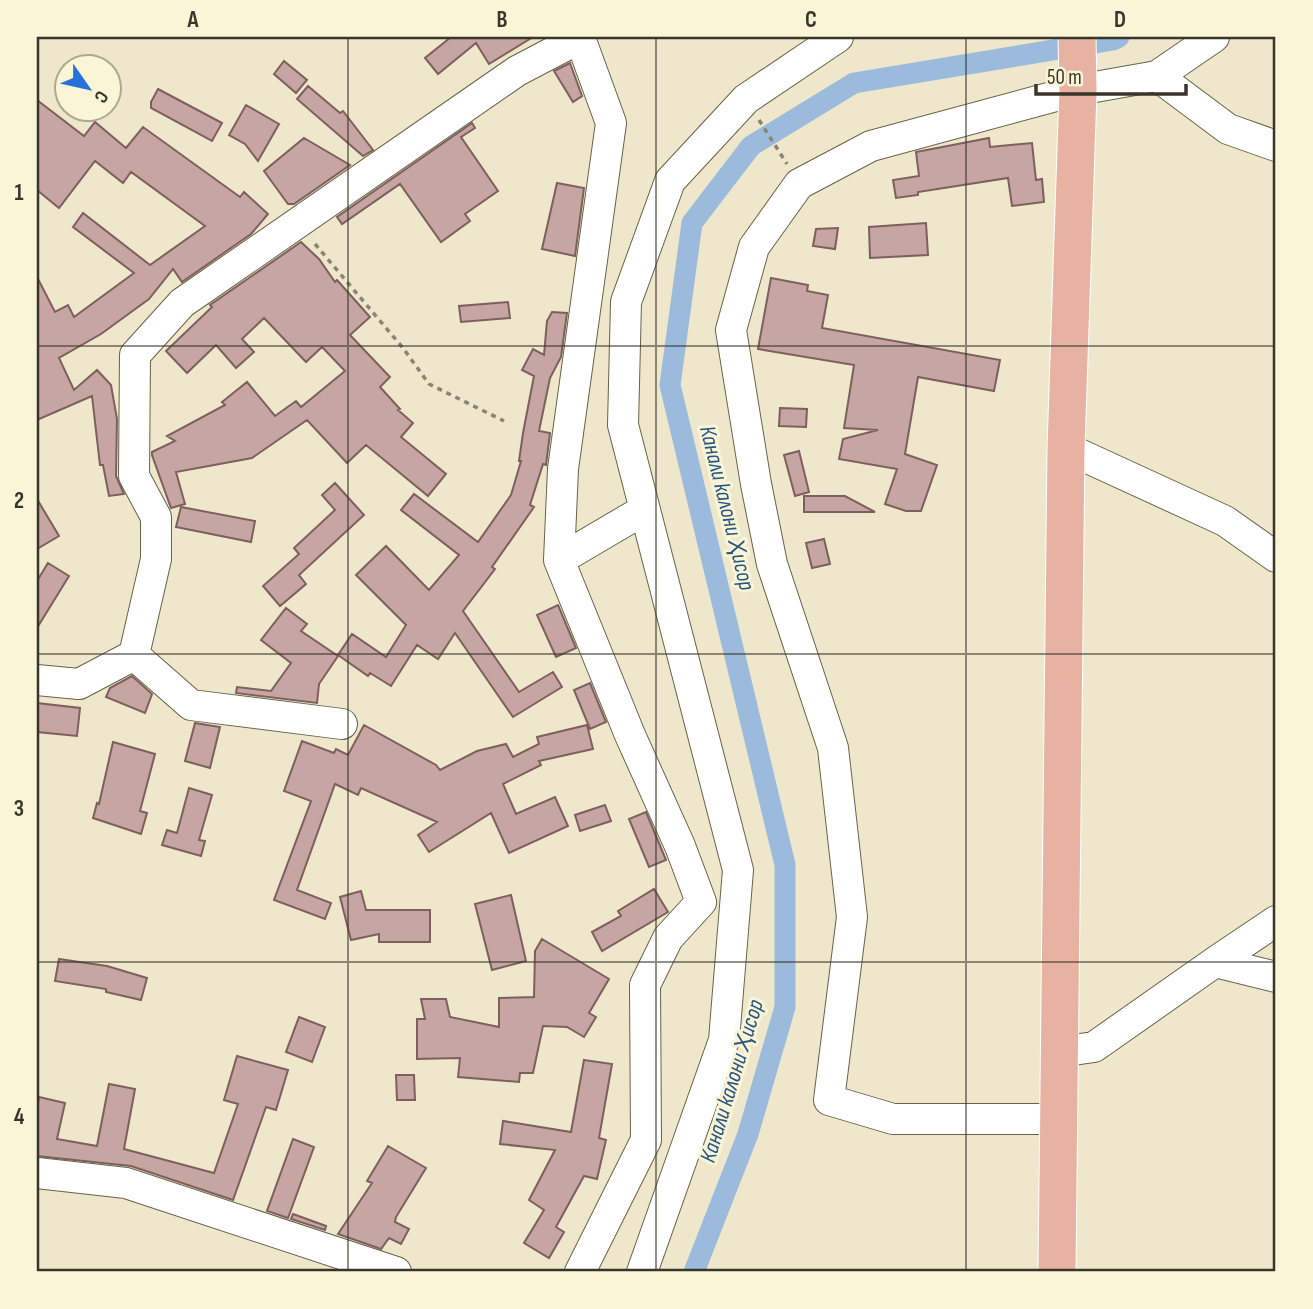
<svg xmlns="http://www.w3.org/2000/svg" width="1313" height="1309" font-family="'Sofia Sans Condensed',sans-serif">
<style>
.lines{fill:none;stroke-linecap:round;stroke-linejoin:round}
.canal{stroke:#9cbbdc;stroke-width:21}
.building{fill:#c6a5a2;stroke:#7d605d;stroke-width:2}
.minor-casing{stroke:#686248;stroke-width:32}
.major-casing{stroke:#fff;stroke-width:39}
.path{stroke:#8a8573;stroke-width:3.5;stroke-dasharray:5 5;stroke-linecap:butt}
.minor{stroke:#fff;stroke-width:30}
.major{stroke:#e8b2a3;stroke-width:37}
.grid{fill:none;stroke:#38352a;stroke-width:2;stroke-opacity:0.55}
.labels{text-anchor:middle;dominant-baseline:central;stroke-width:6;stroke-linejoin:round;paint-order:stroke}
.water-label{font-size:23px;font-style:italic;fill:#285681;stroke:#fbf5d8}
.neatline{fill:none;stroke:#38352a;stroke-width:2.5}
.grid-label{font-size:23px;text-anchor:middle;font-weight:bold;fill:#38352a}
</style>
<rect width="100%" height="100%" fill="#eee7cb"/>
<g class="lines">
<path class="canal" d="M694 1272 748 1134 785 1007V865L670 385 692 223 751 146 854 83 1113 40 1119 37"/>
</g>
<path class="building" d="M451 37H533L489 64 476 43 438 74 425 58Z
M284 61 307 80 296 93 274 74Z
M570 63 582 96 573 102 554 71Z
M308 86 340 113 343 111 373 150 363 156 297 99Z
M158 89 222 123 212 141 151 108V102Z
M37 100 84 136 95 122 126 148 143 127 240 197 244 192 268 214 251 234 182 282 173 269 149 299 101 334 59 358 74 390 97 370 111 385 117 419 116 476 124 494 109 496 103 465H100L92 396 37 420V277L55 312 68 305 74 317 134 273 73 227 83 213 150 265 205 226 131 172 123 183 95 161 59 208 37 190Z
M246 105 279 124 258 161 245 144 229 135Z
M472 123 475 128 461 137 498 191 465 214 470 221 441 242 400 184 342 224 337 217Z
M304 138 350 165 294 204H288L264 171Z
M989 138 990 147 1032 143 1036 180 1042 179 1044 202 1012 206 1008 178 918 192V195L896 198 893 180 919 176 916 152Z
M557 183 584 188 575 256 542 249Z
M926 223 928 255 870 258 869 227Z
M838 228 835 249 813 246 816 229Z
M301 242 319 259 335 282 337 280 370 317 350 335 390 377 380 387 400 409 398 410 413 423 401 437 446 474 428 496 366 445 347 463 307 420 252 458 176 472 185 504 171 508 152 455V452L175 441 167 436 225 405 222 402 247 382 275 416 296 401 301 407 345 371 322 347 306 362 264 318 242 339 254 352 236 368 216 345 187 373 166 351 212 307 210 305Z
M771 278 808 285 807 291 828 295 822 328 1000 360 994 391 918 377 905 454 937 465 921 511H906L885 504 897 469 839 459 843 439 878 430 844 428 854 365 758 349Z
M508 302 510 318 461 322 459 306Z
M552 312 567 313 561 357 550 378 539 431 550 433 546 465 543 464 530 505 534 507 492 567 495 569 463 611 519 692 553 672 562 687 513 717 455 633 438 659 417 645 391 686 370 673 368 676 338 655 352 634 386 657 406 625 356 575 386 546 429 590 459 555 401 510 414 494 478 542 511 495 521 461H519L523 433 534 376 522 370 533 349 544 355 547 321Z
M780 408 807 409 806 427 779 426Z
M799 451 809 492 795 496 784 455Z
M335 483 364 515 299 575 306 584 280 606 263 586 299 554 294 548 335 510 322 495Z
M804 496H845L875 512H804Z
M37 499 59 536 37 549Z
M181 507 255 521 251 542 176 527Z
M824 539 830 564 812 568 806 543Z
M48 563 69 576 37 628V581Z
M558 605 576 648 556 657 537 615Z
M286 608 307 624 301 631 338 656 319 684 317 703 236 693 237 687 271 691 291 663 261 640Z
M132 676 152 694 145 713 106 697 110 688Z
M590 683 606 722 590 729 574 690Z
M37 703 80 708 77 736 37 732Z
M195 723 220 727 210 768 185 761Z
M364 725 436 765 440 770 477 751 506 744 513 757 539 744 537 737 587 725 593 749 539 761 541 765 503 784 516 814 555 797 568 826 509 853 491 813 429 852 418 835 437 822 361 788 358 795 335 784 297 890 331 903 325 919 274 900 311 801 284 791 302 741 334 753 336 749 348 755Z
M113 742 155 754 140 811 147 813 141 834 93 818 97 803 99 804Z
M189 788 212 795 199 840 205 841 201 856 162 845 167 830 177 833Z
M605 805 611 821 580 831 575 815Z
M646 812 666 860 649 867 629 819Z
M654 889 668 912 602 951 592 932 621 916 618 911Z
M361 891 366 910H430V942H379V934L351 940 340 897Z
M511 895 526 961 492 970 475 904Z
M542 939 609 979 589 1013 596 1017 584 1037 567 1027 543 1026 533 1073H520L519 1082 458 1077 460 1058 417 1059V1019H425L421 999H446L450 1017 499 1027V998L534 997 535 951Z
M59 959 107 966 147 978 141 1000 106 992V989L55 981Z
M299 1017 325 1027 312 1062 286 1052Z
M237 1056 288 1070 276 1110 266 1107 233 1200 131 1166 37 1156V1109L39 1097 65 1103 57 1139 97 1146 109 1084 135 1089 124 1149 214 1173 238 1104 224 1100Z
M584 1060 612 1064 599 1138 606 1140 597 1179 584 1176 556 1227 564 1232 549 1258 524 1243 544 1210 529 1200 555 1150 500 1144 503 1121 571 1132Z
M396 1075H414L415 1100H397Z
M293 1139 314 1147 288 1218 267 1211Z
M388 1146 426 1168 396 1217 395 1222 409 1229 401 1244 389 1238 381 1249 338 1234 372 1183 367 1181Z
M293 1214 326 1226 325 1230 291 1219Z"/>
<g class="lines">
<g class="minor-casing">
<path id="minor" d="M1157 76 1228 129 1276 146
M1066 448 1225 521 1276 557
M559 560 644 510
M37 680 79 684 134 655
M342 724 191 705 134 655 156 559V517L134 476 135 355 182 303 517 71 580 38 611 123 563 469 559 560 630 735 680 846 701 902 668 938 645 985 646 1140 580 1272
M1215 962 1276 921
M1059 1052 1094 1047 1215 962 1276 977
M1058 1119H893L829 1100 852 917 833 748 772 564 756 484 731 330 754 247 799 184 871 146 1078 90 1157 76 1214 37
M37 1173 126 1183 396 1272
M642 1272 724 1040 738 870 623 425 626 302 670 181 746 99 838 37"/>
</g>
<g class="major-casing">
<path id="major" d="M1057 1272 1066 448 1078 90 1077 37"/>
</g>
<path class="path" d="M759 120 787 164
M315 244 403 348 429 384 504 421"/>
<use href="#minor" class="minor"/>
<use href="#major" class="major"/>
</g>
<path class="grid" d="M348 37V1272M656 37V1272M966 37V1272M37 346H1276M37 654H1276M37 962H1276"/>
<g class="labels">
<g class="water-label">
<text transform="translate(727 508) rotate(76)">Канали калони Ҳисор</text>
<text transform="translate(732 1081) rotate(-73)">Канали калони Ҳисор</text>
</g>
</g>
<rect width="1313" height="1309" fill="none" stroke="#fbf5d8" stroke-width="77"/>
<g transform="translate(88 88) rotate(124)"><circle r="33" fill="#fbf5d8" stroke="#ada892" stroke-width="2"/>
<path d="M0-5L12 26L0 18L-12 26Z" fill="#2870dc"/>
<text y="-10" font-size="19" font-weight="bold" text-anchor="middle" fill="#38352a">С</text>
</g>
<path d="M1036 84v10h150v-10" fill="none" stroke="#38352a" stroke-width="3.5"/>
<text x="1047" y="84" font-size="21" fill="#38352a" stroke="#fbf5d8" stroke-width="5" paint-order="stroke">50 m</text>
<rect x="38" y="38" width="1236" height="1232" class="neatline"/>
<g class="grid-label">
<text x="193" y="27">A</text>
<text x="502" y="27">B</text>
<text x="811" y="27">C</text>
<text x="1120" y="27">D</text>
<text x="19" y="200">1</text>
<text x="19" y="508">2</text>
<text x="19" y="816">3</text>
<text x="19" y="1124">4</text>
</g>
</svg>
